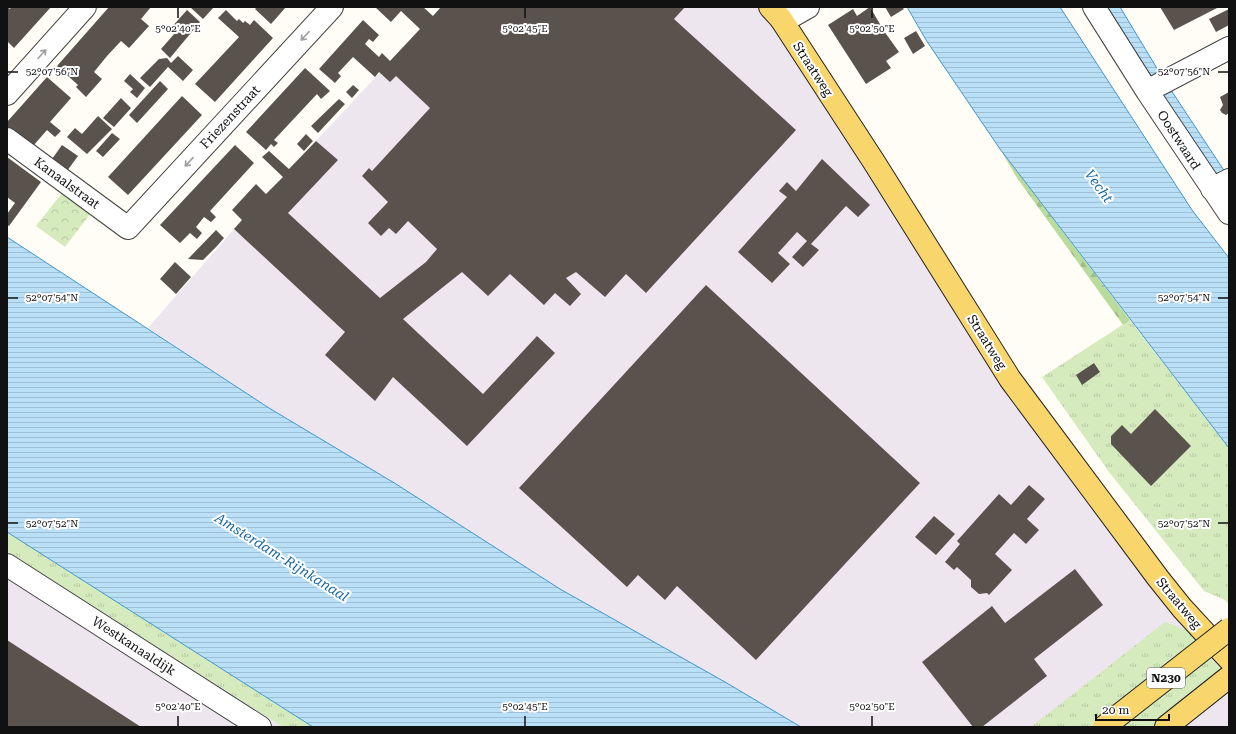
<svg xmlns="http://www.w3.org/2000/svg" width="1236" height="734" font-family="'Roboto Serif',serif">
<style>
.industrial{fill:#eee6ef}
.grass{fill:url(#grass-tufts)}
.forest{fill:url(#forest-firs)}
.park{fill:url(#park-crowns)}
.water{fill:url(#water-rules);stroke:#3f96cf}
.building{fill:#5a524d}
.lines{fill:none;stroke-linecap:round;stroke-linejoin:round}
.minor-casing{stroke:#444;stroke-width:24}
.major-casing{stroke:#222;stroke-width:24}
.minor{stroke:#fff;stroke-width:22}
.major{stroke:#f9d66b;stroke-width:22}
.major-bridge-casing{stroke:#222;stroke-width:24;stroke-linecap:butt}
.major-bridge{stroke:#f9d66b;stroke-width:22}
.oneway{stroke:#a0a0a0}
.ticks{fill:none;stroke:#111;stroke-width:1.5}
.labels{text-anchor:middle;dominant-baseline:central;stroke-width:4;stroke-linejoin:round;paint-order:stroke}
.shield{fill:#fff;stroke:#585858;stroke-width:1}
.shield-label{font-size:12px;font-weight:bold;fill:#111}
.street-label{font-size:13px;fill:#111;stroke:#fff}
.water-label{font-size:14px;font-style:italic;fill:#1768a6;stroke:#fff}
.ticks-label{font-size:10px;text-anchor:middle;fill:#111;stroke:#fff;stroke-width:4;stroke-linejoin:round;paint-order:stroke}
</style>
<defs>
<pattern id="grass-tufts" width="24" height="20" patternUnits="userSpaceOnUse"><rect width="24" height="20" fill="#d5ebbd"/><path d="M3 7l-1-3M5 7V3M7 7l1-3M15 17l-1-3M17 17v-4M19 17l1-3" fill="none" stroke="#b6c8a1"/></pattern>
<pattern id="forest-firs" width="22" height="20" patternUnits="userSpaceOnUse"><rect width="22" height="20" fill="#b9dc9c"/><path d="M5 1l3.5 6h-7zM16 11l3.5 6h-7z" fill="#9ebc85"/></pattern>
<pattern id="park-crowns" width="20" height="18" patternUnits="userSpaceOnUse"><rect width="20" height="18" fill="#d5ebbd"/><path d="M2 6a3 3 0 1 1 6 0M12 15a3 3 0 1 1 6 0" fill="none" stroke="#b6c8a1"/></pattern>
<pattern id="water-rules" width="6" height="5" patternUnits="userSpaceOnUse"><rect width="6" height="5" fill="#b9e0f7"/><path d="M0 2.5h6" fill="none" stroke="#9ebfd3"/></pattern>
</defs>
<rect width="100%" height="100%" fill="#fffdf5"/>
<path class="industrial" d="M441 7H768L1013 375 1229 666V727H801L725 682 560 589 396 484 269 408 148 328 234 229Z
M7 551 283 727H7Z"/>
<path class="grass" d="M1130 320 1229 448V605L1225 600 1204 591 1109 472 1042 377Z
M7 532 313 727H283L7 551Z
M1165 622 1187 630 1229 678 1180 727H1031Z"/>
<path class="forest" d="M1000 149 1130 320 1123 325 1017 178Z"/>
<path class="park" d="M62 193 91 213 65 247 36 226Z"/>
<path class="water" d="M907 7H1060L1192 210 1229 258V448L1000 149 926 40Z
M1106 7H1120L1161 75 1229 178V197Z
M7 237 269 408 396 484 560 589 725 682 801 727H313L7 532Z"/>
<path class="building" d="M7 7 10 9 11 7H51L14 48 7 41Z
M109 7H151L141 19 149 26 129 48 121 41 107 56 94 72 102 79 86 97 76 87 78 85 57 66Z
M190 7H214L203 19Z
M257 7H286L271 24 255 9Z
M375 7H423L433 16 441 7H685L674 19 796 130 646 293 626 274 605 297 576 272 566 278 581 294 570 306 555 293 544 305 510 274 488 296 462 272 403 319 483 394 537 336 555 353 467 446 393 377 375 401 325 355 345 332 234 229 242 220 232 210 256 184 266 194 283 177 262 157 269 151 289 169 316 141 338 160 288 213 380 298 426 262 437 249 408 221 396 234 389 228 381 236 368 223 388 202 362 176 369 168 372 171 430 108 396 76 390 82 379 72 375 77 353 57 338 73 341 76 335 83 319 69 363 20 379 35 373 42 369 39 365 44 379 57 382 53 390 61 420 29 401 11 391 22Z
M870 7 884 31 899 52 886 61 891 68 866 84 828 25 853 9 857 16Z
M885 7H902L904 9 891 17Z
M1160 7H1219L1174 30Z
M1229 9V25L1216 32 1209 19Z
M187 10 200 22 170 58 161 49 175 33 170 29Z
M226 10 237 21 239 19 243 23 245 21 250 25 254 20 273 38 215 102 195 84 239 37 218 18Z
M916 31 925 46 913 54 904 38Z
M178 56 193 70 183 81 168 67 150 87 140 78 159 59 167 58 171 63Z
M305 68 330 91 321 99 317 94 274 140 278 143 274 147 271 144 266 150 246 132Z
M130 74 145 88 137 98 130 92 133 89 124 81Z
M47 77 71 98 50 122 61 131 55 137 47 130 33 146 7 127V122Z
M160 81 168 89 137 123 129 115Z
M353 85 359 90 352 98 346 92Z
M1229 92V113L1226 115 1222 113 1220 110 1223 105 1220 97Z
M182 96 202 115 128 195 108 177Z
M121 98 131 108 114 127 103 118Z
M339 99 345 104 318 133 311 126Z
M98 116 112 129 87 154 67 137 75 128 82 134Z
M112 133 120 139 103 157 96 151Z
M306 134 313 141 304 151 297 144Z
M62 145 78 156 67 171 52 159Z
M235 145 254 163 210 211 216 217 211 222 204 217 196 227 202 233 197 239 190 233 180 243 160 225Z
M7 157 41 182 9 226 7 225V214L15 203 7 197Z
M822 159 870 205 858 217 846 206 811 244 819 250 803 267 792 257 807 241 797 232 778 253 790 264 772 283 738 252 787 197 779 191 787 182 796 191Z
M216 230 224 238 217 246 203 260 188 259Z
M175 262 191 277 176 294 160 279Z
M706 285 920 483 756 660 677 586 665 600 638 575 627 587 519 488Z
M1094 363 1100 372 1082 385 1076 375Z
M1155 409 1191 446 1151 486 1111 444V436L1122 425 1131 434Z
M1029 485 1045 499 1027 519 1039 530 1026 544 1014 533 995 554 1012 570 989 595 987 593 979 594 971 587V580L957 567 954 570 945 562 960 544 957 541 999 494 1011 505Z
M934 516 955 534 936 555 915 537Z
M1075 569 1103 605 1034 659 1047 676 982 727H973L922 662 992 606 1005 623Z
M7 640 141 727H7Z"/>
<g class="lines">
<g class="minor-casing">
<path id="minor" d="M1094 7 1147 91 1229 213
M781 19 794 15 808 7
M1147 91 1229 48
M7 94 85 7
M7 139 128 228 332 7
M1212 189 1229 180
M7 565 260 727"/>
</g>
<g class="major-casing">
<path id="major" d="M770 7 781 19 874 162 1010 379 1158 578 1182 608 1229 659
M1166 727 1229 677"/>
</g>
<use href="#minor" class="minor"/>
<use href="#major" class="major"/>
<g class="major-bridge-casing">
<path id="major-bridge" d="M1104 727 1229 629"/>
</g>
<use href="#major-bridge" class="major-bridge"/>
</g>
<defs><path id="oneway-shaft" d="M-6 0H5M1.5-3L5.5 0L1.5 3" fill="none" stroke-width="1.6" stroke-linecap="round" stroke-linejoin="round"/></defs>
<g class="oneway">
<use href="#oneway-shaft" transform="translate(305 36) rotate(133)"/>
<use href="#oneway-shaft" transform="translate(42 54) rotate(-48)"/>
<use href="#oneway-shaft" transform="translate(189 162) rotate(133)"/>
</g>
<path class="ticks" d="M178 8V18M525 8V18M872 8V18M8 72H18M1218 72H1228M8 298H18M1218 298H1228M8 523H18M1218 523H1228M178 716V726M525 716V726M872 716V726"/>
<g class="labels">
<rect class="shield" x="1147" y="668" width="38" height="20" rx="3"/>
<g class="shield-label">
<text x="1166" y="678">N230</text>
</g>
<g class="street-label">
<text transform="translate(813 69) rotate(57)">Straatweg</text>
<text transform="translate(230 117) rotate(-47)">Friezenstraat</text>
<text transform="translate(1179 140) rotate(57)">Oostwaard</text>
<text transform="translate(67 183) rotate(36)">Kanaalstraat</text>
<text transform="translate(987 342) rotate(58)">Straatweg</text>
<text transform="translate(1179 603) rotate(50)">Straatweg</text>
<text transform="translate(134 646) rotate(33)">Westkanaaldijk</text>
</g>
<g class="water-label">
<text transform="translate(1099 186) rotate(54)">Vecht</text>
<text transform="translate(282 557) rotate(32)">Amsterdam-Rijnkanaal</text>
</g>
</g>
<g class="ticks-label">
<text x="178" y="32">5°02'40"E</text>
<text x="525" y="32">5°02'45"E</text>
<text x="872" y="32">5°02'50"E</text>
<text x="52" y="75">52°07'56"N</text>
<text x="1184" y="75">52°07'56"N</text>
<text x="52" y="301">52°07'54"N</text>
<text x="1184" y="301">52°07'54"N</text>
<text x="52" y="527">52°07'52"N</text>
<text x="1184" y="527">52°07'52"N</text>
<text x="178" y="710">5°02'40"E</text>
<text x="525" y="710">5°02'45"E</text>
<text x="872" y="710">5°02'50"E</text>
</g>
<rect width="1236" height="734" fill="none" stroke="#111111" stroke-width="16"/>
<path d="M1096 714v6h73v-6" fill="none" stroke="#111111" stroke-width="2"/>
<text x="1102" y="714" font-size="12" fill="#111111" stroke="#ffffff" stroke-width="3" paint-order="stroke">20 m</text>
</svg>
